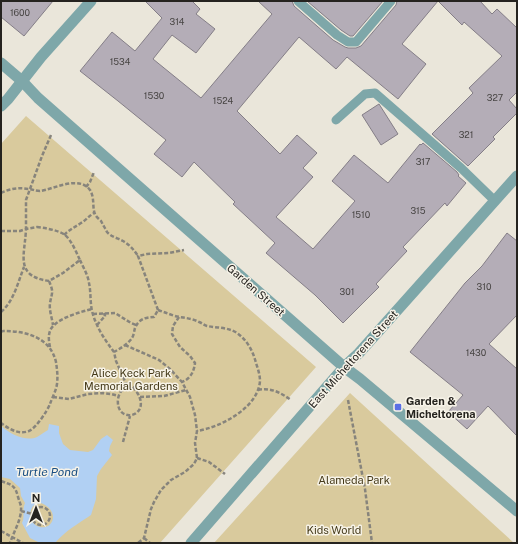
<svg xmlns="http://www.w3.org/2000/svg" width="518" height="544" font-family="'Public Sans',sans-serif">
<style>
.green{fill:#d9ca9d}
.water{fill:#b1d0f3;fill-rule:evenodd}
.building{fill:#b4adb7;stroke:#847e87}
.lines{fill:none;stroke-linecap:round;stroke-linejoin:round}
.path{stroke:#87847c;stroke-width:2.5;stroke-dasharray:4 2;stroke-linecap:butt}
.service{stroke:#7ea7a9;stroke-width:9}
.minor{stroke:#7ea7a9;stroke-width:11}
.tertiary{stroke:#7ea7a9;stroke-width:11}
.poi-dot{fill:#5a6fe5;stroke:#f7f3e8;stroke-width:1.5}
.labels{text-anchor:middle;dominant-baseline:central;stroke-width:3;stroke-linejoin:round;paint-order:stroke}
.number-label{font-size:9px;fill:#494645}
.street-label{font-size:11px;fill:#25231f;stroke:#f7f3e8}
.park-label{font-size:11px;fill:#443918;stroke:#f7f3e8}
.poi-label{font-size:11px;font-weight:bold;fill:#25231f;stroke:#f7f3e8;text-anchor:start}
.water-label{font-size:12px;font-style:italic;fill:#1a4f83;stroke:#f7f3e8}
</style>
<rect width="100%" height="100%" fill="#eae6da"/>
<path class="green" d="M26 116 316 367 160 543H1V144Z
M350 393 514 543H214Z"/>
<path class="water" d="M49 424 59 426V433L63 444 70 450 88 452 93 450 101 439 107 435 113 440 110 446 109 451 112 455 101 469 97 476 96 499 91 515C78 524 66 530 55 543H40L30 538 22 523C25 517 22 510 25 503L21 496 20 488 10 479 1 477V426C10 434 26 442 37 437 41 435 44 432 48 430ZM41 503C62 511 52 533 37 526 34 524 32 522 31 519 29 513 31 508 35 504Z"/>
<path class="building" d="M1 1H53L24 36 1 17Z
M145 1H192L200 9 196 14 215 29 196 53 172 35 153 59 201 98 272 14 258 1H292L294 6 333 40 345 47 348 48H356L361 46 396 5 397 1H480L492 14 497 9 517 28V92L509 100 517 109V113L493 137 495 139 468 166 432 134 473 93 469 88 502 56 464 22 462 25 438 1 402 44 426 64 398 99 347 57 336 69 299 37 237 111 280 154 297 135 317 153 303 168 313 177 276 217 313 249 355 201 332 181 354 155 388 183 420 144 421 145 423 143 457 172 459 175 458 176 466 183 447 206 445 203 403 247 407 251 376 284 379 287 343 323 315 295 266 253 275 243 233 204 235 202 194 162 182 177 154 154 166 140 118 101 80 71 112 32 135 51 162 18Z
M307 1H383L353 36H350L341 30Z
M379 104 398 134 381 145 362 115Z
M507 233 517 241V315L489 344 517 369V436L488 406 467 429 448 412 463 395 410 352 465 283 482 266Z"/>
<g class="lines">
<path class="path" d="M86 187 90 182 94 172
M1 193C9 189 19 187 28 189 32 189 35 191 40 191 54 189 79 175 90 190 95 198 92 208 95 214 96 217 99 219 101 221 103 225 105 228 107 232 111 237 118 238 123 241 130 245 134 250 138 256
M37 227C45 228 58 230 65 235 72 241 76 252 80 260L63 273 49 281C14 276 25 255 26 229Z
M1 231H20L26 229V200L42 156 51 135
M64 235C69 230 75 227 81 223 86 220 89 216 94 213
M80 260C83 267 88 275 89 283 91 292 90 302 92 311 96 327 105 340 114 352
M49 281C54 293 52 292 50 303 49 310 52 318 53 325
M158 310C164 312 169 314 175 316 183 318 192 318 199 322 202 323 204 325 207 326 217 328 228 327 237 333 247 340 253 351 256 363 258 369 260 375 260 381 258 408 221 427 197 431
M158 310 138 256 147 254 169 253 184 250
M1 312C14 301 18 282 24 267
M93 314 115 313 131 323 136 325
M179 317 173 326 172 334 180 347 190 356 195 363C194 372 190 379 182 382
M97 325 105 316 104 313
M1 332 3 331C26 331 50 337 56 362 57 369 58 376 57 384 56 391 52 398 50 404 47 411 37 427 29 431 19 435 9 429 1 423
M125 345 159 360 170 369 182 382 190 397 195 415 197 431 195 443 197 458 194 464 185 472 171 480 161 490 154 502 151 509 144 538 138 543
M50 347C49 342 48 336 50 331 54 319 80 312 92 309
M127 386 116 361 114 352C121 348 128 344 132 338 134 335 134 331 135 328 138 320 145 317 154 317L158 310
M127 386 133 387C158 416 115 427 118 399 119 393 122 389 127 386Z
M258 390C271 387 281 393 291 400
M53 397 69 399 88 394 103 393 111 394 119 396
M140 397 164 396 186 390
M348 400 365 489 372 543
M123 442 130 416
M197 458 209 462 225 474
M1 481C12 485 15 485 18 497 19 500 20 503 21 506 22 519 14 531 10 543
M32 516a9 9 0 1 1 18 0a9 9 0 1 1-18 0Z
M21 511 33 514
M1 531 23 543
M144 538 150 543"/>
<path class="service" d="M298 1 337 35 348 42H356L391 1
M336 120 365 94 375 93 461 168 495 201"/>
<path class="minor" d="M1 106 8 99 41 57 91 1
M344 367 359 353 517 176"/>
<path class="tertiary" d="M1 63 22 81 38 98 344 367 360 379 517 511
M191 543 344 367"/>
</g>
<rect class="poi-dot" x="394" y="403" width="8" height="8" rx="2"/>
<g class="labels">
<g class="number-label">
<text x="20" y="12">1600</text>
<text x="177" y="21">314</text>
<text x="120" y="61">1534</text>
<text x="154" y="95">1530</text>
<text x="495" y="97">327</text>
<text x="223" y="100">1524</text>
<text x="466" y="134">321</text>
<text x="423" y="161">317</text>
<text x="418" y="210">315</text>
<text x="361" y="214">1510</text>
<text x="484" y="286">310</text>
<text x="347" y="291">301</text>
<text x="476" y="352">1430</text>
</g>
<g class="street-label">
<text transform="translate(256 290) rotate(41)">Garden Street</text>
<text transform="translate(353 359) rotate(-48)">East Micheltorena Street</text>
</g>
<g class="park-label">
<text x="131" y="373">Alice Keck Park<tspan x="131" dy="13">Memorial Gardens</tspan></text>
<text x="354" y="480">Alameda Park</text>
<text x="334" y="530">Kids World</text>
</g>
<g class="poi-label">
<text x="406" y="401">Garden &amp;<tspan x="406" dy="13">Micheltorena</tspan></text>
</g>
<g class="water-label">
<text x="47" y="472">Turtle Pond</text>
</g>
</g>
<rect width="518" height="544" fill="none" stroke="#25231f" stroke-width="4"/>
<g transform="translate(36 508)" stroke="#f7f3e8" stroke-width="3" paint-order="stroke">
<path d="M0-3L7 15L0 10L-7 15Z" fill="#25231f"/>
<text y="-6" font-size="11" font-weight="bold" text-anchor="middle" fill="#25231f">N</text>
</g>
</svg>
